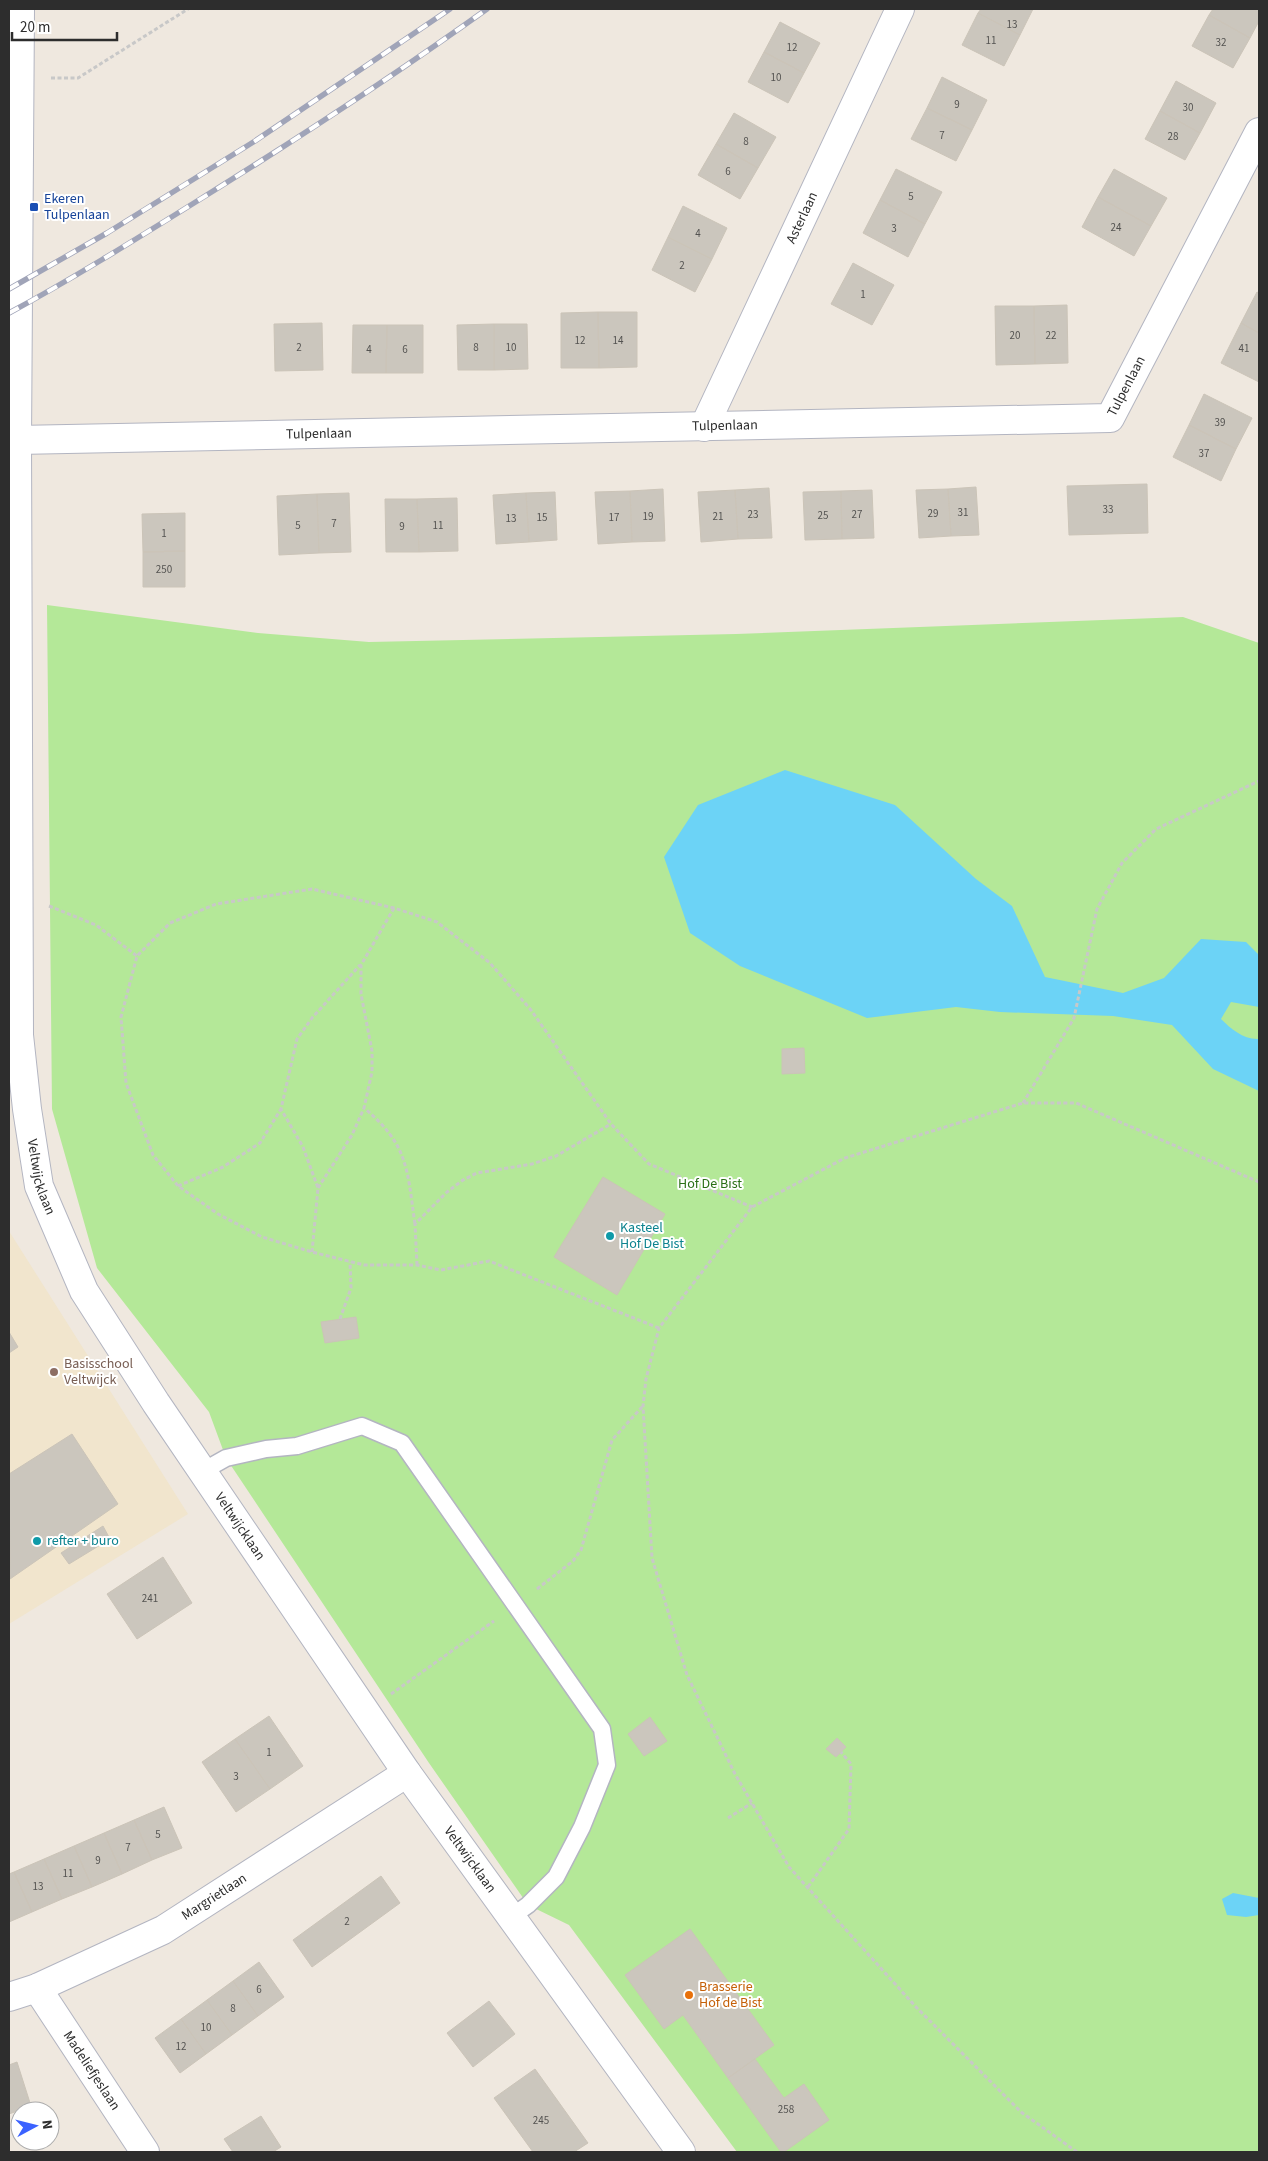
<svg xmlns="http://www.w3.org/2000/svg" width="1268" height="2161" font-family="'Source Sans 3',sans-serif">
<style>
.education{fill:#f1e5cd}
.park{fill:#b4e898}
.water{fill:#6cd3f6}
.building{fill:#cbc6bd;stroke:#cbc4b8}
.lines{fill:none;stroke-linecap:round;stroke-linejoin:round}
.lane-casing{stroke:#b3b5c1;stroke-width:19}
.street-casing{stroke:#b3b5c1;stroke-width:30}
.secondary-casing{stroke:#b3b5c1;stroke-width:30}
.path{stroke:#c8c8c8;stroke-width:3;stroke-dasharray:4 2.5;stroke-linecap:butt}
.lane{stroke:#fff;stroke-width:16}
.street{stroke:#fff;stroke-width:28}
.secondary{stroke:#fff;stroke-width:28}
.rail-casing{stroke:#a0a4b8;stroke-width:5.5}
.rail{stroke:#fff;stroke-width:4;stroke-dasharray:11;stroke-linecap:butt}
.transit-dot{fill:#1a4fb4;stroke:#fff;stroke-width:2}
.culture-dot{fill:#0f9aa8;stroke:#fff;stroke-width:2}
.education-dot{fill:#8d6e63;stroke:#fff;stroke-width:2}
.food-dot{fill:#e8710a;stroke:#fff;stroke-width:2}
.labels{text-anchor:middle;dominant-baseline:central;stroke-width:4;stroke-linejoin:round;paint-order:stroke}
.number-label{font-size:11px;fill:#545351}
.transit-label{font-size:14px;fill:#164399;stroke:#fff;text-anchor:start}
.street-label{font-size:14px;fill:#2d2d2d;stroke:#fff}
.park-label{font-size:14px;fill:#2a7016;stroke:#fff}
.culture-label{font-size:14px;fill:#0d838f;stroke:#fff;text-anchor:start}
.education-label{font-size:14px;fill:#785e54;stroke:#fff;text-anchor:start}
.food-label{font-size:14px;fill:#c56008;stroke:#fff;text-anchor:start}
</style>
<rect width="100%" height="100%" fill="#efe8df"/>
<path class="education" d="M9 1231 188 1514 9 1624Z"/>
<path class="park" d="M47 605 258 633 369 642 736 634 1183 617 1259 643V2152H737L569 1925 528 1905 429 1763 226 1458 209 1412 97 1268 52 1109Z"/>
<path class="water" d="M785 770 895 805 976 879 1012 906 1045 977 1123 993 1164 978 1201 939 1246 942 1259 955V1007L1231 1002 1221 1019C1231 1029 1244 1040 1259 1039V1091L1213 1069 1172 1025 1113 1016 1000 1012 956 1007 867 1018 740 966 690 933 664 857 698 805Z
M1233 1893 1259 1898V1915L1246 1917 1227 1915 1222 1899Z"/>
<path class="building" d="M981 9H1033L1020 35 978 13Z
M1213 9H1259V21L1250 38 1209 15Z
M978 13 1020 35 1004 66 962 45Z
M1209 15 1250 38 1233 68 1192 46Z
M780 22 820 43 804 73 764 52Z
M764 52 804 73 788 103 748 82Z
M942 77 987 100 972 130 927 108Z
M1176 81 1216 103 1200 133 1160 111Z
M927 108 972 130 956 161 911 139Z
M1160 111 1200 133 1185 160 1145 139Z
M734 113 776 137 758 168 716 144Z
M716 144 758 168 740 199 698 175Z
M896 169 942 192 925 224 880 200Z
M1114 169 1167 198 1151 226 1098 197Z
M1098 197 1151 226 1134 256 1082 227Z
M880 200 925 224 908 257 863 233Z
M683 206 727 228 712 259 668 237Z
M668 237 712 259 695 292 652 270Z
M853 263 894 285 872 325 831 304Z
M1257 292 1259 293V333L1241 323Z
M1067 305 1068 363 1035 364 1034 306Z
M995 306H1034L1035 364 996 365Z
M598 312 599 368H561V313Z
M598 312H637V367L599 368Z
M322 323 323 370 275 371 274 324Z
M1241 323 1259 333V382L1221 363Z
M494 324H527L528 369 494 370Z
M494 324V370H458L457 325Z
M353 325H387L386 373H352Z
M387 325H423V373H386Z
M1204 394 1252 418 1236 449 1189 425Z
M1189 425 1236 449 1221 481 1173 457Z
M1147 484 1148 533 1069 535 1067 486Z
M976 487 979 535 951 536 948 489Z
M769 488 772 538 738 539 735 490Z
M663 489 665 541 632 542 630 491Z
M948 489 951 536 919 538 916 490Z
M735 490 738 539 701 542 698 492Z
M872 490 874 538 842 539 841 491Z
M630 491 632 542 598 544 595 492Z
M841 491 842 539 805 540 803 492Z
M555 492 557 540 529 542 526 493Z
M349 493 351 552 319 553 317 494Z
M526 493 529 542 496 544 493 495Z
M317 494 319 553 279 555 277 496Z
M457 498 458 551 419 552 417 499Z
M385 499H417L419 552H386Z
M185 513V551L143 552 142 514Z
M185 551V587H143V552Z
M804 1048 805 1073 782 1074V1049Z
M603 1177 665 1214 617 1295 554 1257Z
M356 1317 359 1338 325 1343 321 1322Z
M9 1332 18 1347 9 1353Z
M72 1434 118 1504 10 1579 9 1474Z
M103 1526 110 1539 69 1564 61 1553Z
M163 1557 192 1603 137 1639 107 1594Z
M269 1716 303 1766 270 1789 235 1739Z
M650 1717 667 1741 644 1756 628 1734Z
M837 1738 846 1747 836 1757 826 1749Z
M235 1739 270 1789 236 1812 202 1762Z
M164 1807 182 1848 152 1860 134 1820Z
M134 1820 152 1860 122 1874 104 1833Z
M104 1833 122 1874 92 1887 74 1846Z
M74 1846 92 1887 62 1899 44 1859Z
M44 1859 62 1899 32 1912 14 1872Z
M14 1872 32 1912 9 1922V1874Z
M381 1876 400 1903 312 1967 293 1940Z
M690 1929 774 2045 728 2078 683 2015 664 2029 625 1975Z
M259 1962 284 1997 258 2016 233 1981Z
M233 1981 258 2016 232 2035 207 2000Z
M207 2000 232 2035 206 2054 181 2019Z
M489 2001 515 2034 473 2067 447 2033Z
M181 2019 206 2054 180 2073 155 2038Z
M755 2059 784 2098 804 2084 829 2120 784 2152H781L728 2078Z
M17 2062 31 2106 9 2114V2065Z
M535 2069 588 2143 574 2152H533L494 2098Z
M261 2116 281 2147 273 2152H233L224 2139Z"/>
<g class="lines">
<g class="lane-casing">
<path id="lane" d="M203 1471 226 1458 266 1449 297 1446 362 1426 402 1443 602 1729 607 1765 582 1827 556 1877 528 1905 511 1917"/>
</g>
<g class="street-casing">
<g id="street">
<path id="s1" d="M704 427 900 9"/>
<path id="s2" d="M17 440 1110 418 1259 132"/>
<path id="s3" d="M37 1988 145 2152"/>
<path id="s4" d="M9 1997 37 1988 163 1930 407 1773"/>
</g>
</g>
<g class="secondary-casing">
<g id="secondary">
<path id="s5" d="M20 9 17 440 19 1035 27 1109 39 1186 84 1291 156 1403 407 1773 681 2152"/>
</g>
</g>
<path class="path" d="M51 78H78L188 9
M49 906 96 925 137 956
M394 908 361 965V994L372 1051V1072L364 1108C409 1145 407 1170 415 1224
M1023 1103 1074 1018 1097 909 1122 863 1156 829 1259 781
M178 1186 223 1167 260 1143 281 1109
M318 1188 352 1135 364 1108
M312 1252 318 1188 303 1147 281 1109 297 1039 312 1018 360 965
M417 1265 415 1224 447 1192 463 1180 477 1173 532 1164 556 1156 611 1124
M340 1319 351 1288 350 1262
M659 1328 489 1261 441 1270 417 1265H364L312 1252 262 1237 218 1214 178 1186 153 1155 126 1083 121 1017 137 956 170 923 216 904 312 889 394 908 437 922 490 963 531 1010 611 1124 649 1164 752 1207
M537 1589 573 1561 581 1550 612 1440 642 1407
M391 1694 494 1621
M728 1818 752 1803
M808 1887 849 1829 851 1764 841 1752
M1077 2152 1021 2112 916 2007 789 1867 735 1774 687 1675 652 1558 643 1406 646 1379 659 1328 752 1207 845 1158 1023 1103H1076L1259 1182"/>
<use href="#lane" class="lane"/>
<use href="#street" class="street"/>
<use href="#secondary" class="secondary"/>
<g class="rail-casing">
<path id="rail" d="M9 289 107 233 255 141 450 9
M9 313C72 279 133 241 194 203 294 141 392 77 487 9"/>
</g>
<use href="#rail" class="rail"/>
</g>
<rect class="transit-dot" x="29" y="202" width="10" height="10" rx="2.5"/>
<g class="culture-dot">
<circle cx="610" cy="1236" r="5"/>
<circle cx="37" cy="1541" r="5"/>
</g>
<circle class="education-dot" cx="54" cy="1372" r="5"/>
<circle class="food-dot" cx="689" cy="1995" r="5"/>
<g class="labels">
<g class="number-label">
<text x="1012" y="24">13</text>
<text x="991" y="40">11</text>
<text x="1221" y="42">32</text>
<text x="792" y="47">12</text>
<text x="776" y="77">10</text>
<text x="957" y="104">9</text>
<text x="1188" y="107">30</text>
<text x="942" y="135">7</text>
<text x="1173" y="136">28</text>
<text x="746" y="141">8</text>
<text x="728" y="171">6</text>
<text x="911" y="196">5</text>
<text x="1116" y="227">24</text>
<text x="894" y="228">3</text>
<text x="698" y="233">4</text>
<text x="682" y="265">2</text>
<text x="863" y="294">1</text>
<text x="1015" y="335">20</text>
<text x="1051" y="335">22</text>
<text x="580" y="340">12</text>
<text x="618" y="340">14</text>
<text x="299" y="347">2</text>
<text x="476" y="347">8</text>
<text x="511" y="347">10</text>
<text x="1244" y="348">41</text>
<text x="369" y="349">4</text>
<text x="405" y="349">6</text>
<text x="1220" y="422">39</text>
<text x="1204" y="453">37</text>
<text x="1108" y="509">33</text>
<text x="963" y="512">31</text>
<text x="933" y="513">29</text>
<text x="753" y="514">23</text>
<text x="857" y="514">27</text>
<text x="823" y="515">25</text>
<text x="648" y="516">19</text>
<text x="718" y="516">21</text>
<text x="542" y="517">15</text>
<text x="614" y="517">17</text>
<text x="511" y="518">13</text>
<text x="334" y="523">7</text>
<text x="298" y="525">5</text>
<text x="438" y="525">11</text>
<text x="402" y="526">9</text>
<text x="164" y="533">1</text>
<text x="164" y="569">250</text>
<text x="150" y="1598">241</text>
<text x="269" y="1752">1</text>
<text x="236" y="1776">3</text>
<text x="158" y="1834">5</text>
<text x="128" y="1847">7</text>
<text x="98" y="1860">9</text>
<text x="68" y="1873">11</text>
<text x="38" y="1886">13</text>
<text x="347" y="1921">2</text>
<text x="259" y="1989">6</text>
<text x="233" y="2008">8</text>
<text x="206" y="2027">10</text>
<text x="181" y="2046">12</text>
<text x="786" y="2109">258</text>
<text x="541" y="2120">245</text>
</g>
<g class="transit-label">
<text x="44" y="199">Ekeren<tspan x="44" dy="16">Tulpenlaan</tspan></text>
</g>
<g class="street-label">
<text stroke="none"><textPath href="#s1" startOffset="231">Asterlaan</textPath></text>
<text stroke="none"><textPath href="#s2" startOffset="1129">Tulpenlaan</textPath></text>
<text stroke="none"><textPath href="#s2" startOffset="708">Tulpenlaan</textPath></text>
<text stroke="none"><textPath href="#s2" startOffset="302">Tulpenlaan</textPath></text>
<text stroke="none"><textPath href="#s5" startOffset="1170">Veltwijcklaan</textPath></text>
<text stroke="none"><textPath href="#s5" startOffset="1575">Veltwijcklaan</textPath></text>
<text stroke="none"><textPath href="#s5" startOffset="1980">Veltwijcklaan</textPath></text>
<text stroke="none"><textPath href="#s4" startOffset="229">Margrietlaan</textPath></text>
<text stroke="none"><textPath href="#s3" startOffset="99">Madeliefjeslaan</textPath></text>
</g>
<g class="park-label">
<text x="710" y="1184">Hof De Bist</text>
</g>
<g class="culture-label">
<text x="620" y="1228">Kasteel<tspan x="620" dy="16">Hof De Bist</tspan></text>
<text x="47" y="1541">refter + buro</text>
</g>
<g class="education-label">
<text x="64" y="1364">Basisschool<tspan x="64" dy="16">Veltwijck</tspan></text>
</g>
<g class="food-label">
<text x="699" y="1987">Brasserie<tspan x="699" dy="16">Hof de Bist</tspan></text>
</g>
</g>
<rect width="1268" height="2161" fill="none" stroke="#2d2d2d" stroke-width="20"/>
<g transform="translate(35 2126) rotate(83)"><circle r="24" fill="#ffffff" stroke="#ababab"/>
<path d="M0-4L9 19L0 12L-9 19Z" fill="#3b62ff"/>
<text y="-8" font-size="14" font-weight="bold" text-anchor="middle" fill="#2d2d2d">N</text>
</g>
<path d="M12 32v8h105v-8" fill="none" stroke="#2d2d2d" stroke-width="2.5"/>
<text x="20" y="32" font-size="15" fill="#2d2d2d" stroke="#ffffff" stroke-width="4" paint-order="stroke">20 m</text>
</svg>
